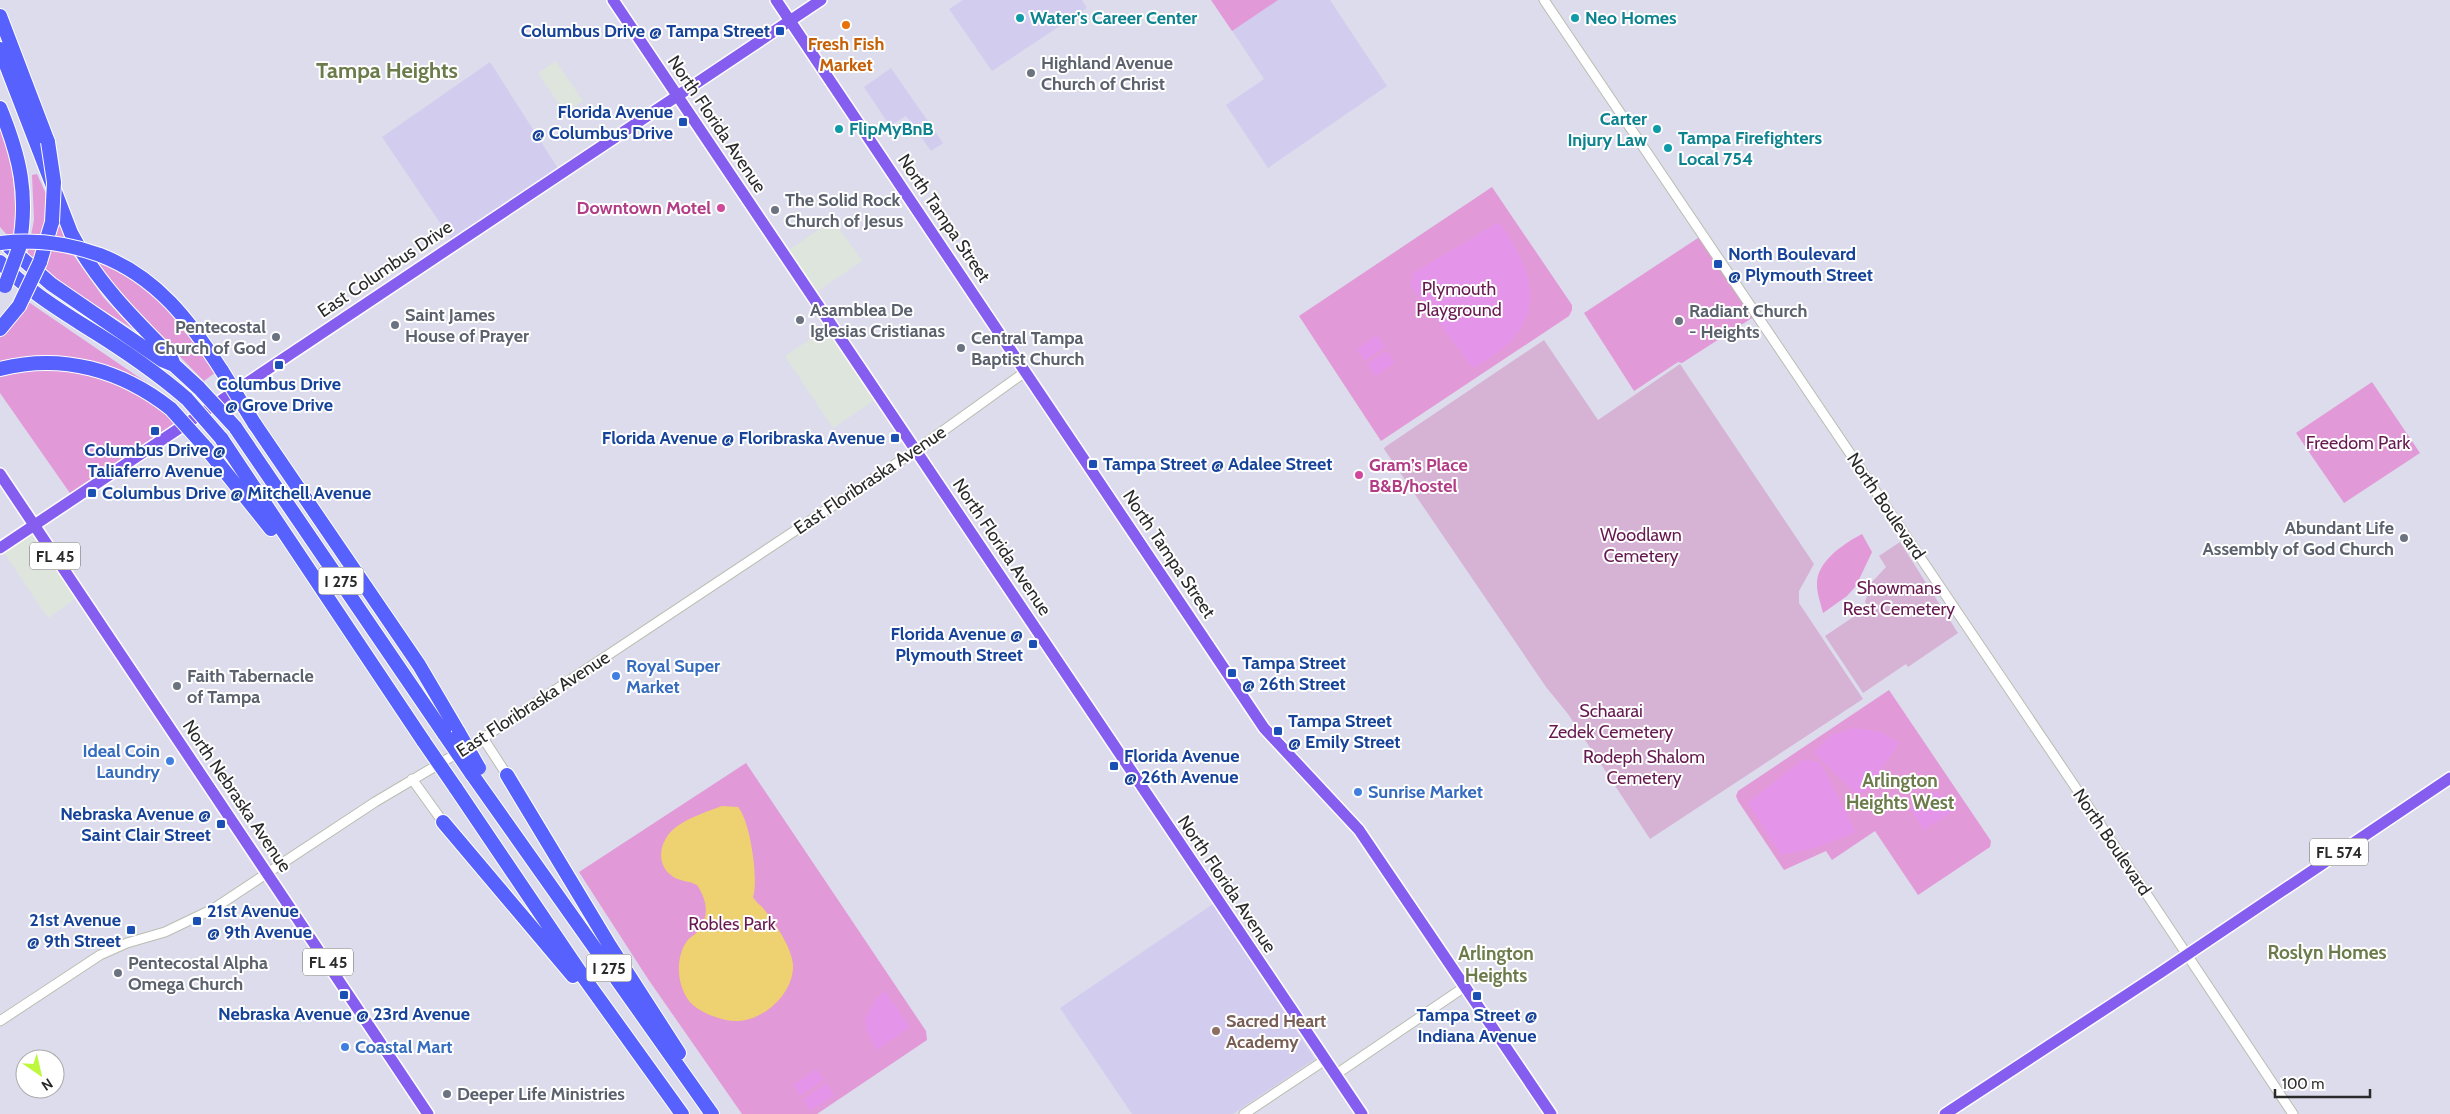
<svg xmlns="http://www.w3.org/2000/svg" width="2450" height="1114" font-family="Cabin,sans-serif">
<style>
.industrial{fill:#dee5dd}
.education{fill:#d2ccee}
.green{fill:#e299d7}
.cemetery{fill:#d6b3d5}
.pitch{fill:#e495ea}
.water{fill:#eed170}
.lines{fill:none;stroke-linecap:round;stroke-linejoin:round}
.minor-casing{stroke:#b9beb0;stroke-width:11}
.major-casing{stroke:#fff;stroke-width:14}
.highway-casing{stroke:#fff;stroke-width:16}
.minor{stroke:#fff;stroke-width:9}
.major{stroke:#855ef0;stroke-width:11}
.highway{stroke:#5761fd;stroke-width:14}
.highway-bridge-casing{stroke:#fff;stroke-width:16;stroke-linecap:butt}
.highway-bridge{stroke:#5761fd;stroke-width:14}
.culture-dot{fill:#0f9aa8;stroke:#fff;stroke-width:2}
.food-dot{fill:#e8710a;stroke:#fff;stroke-width:2}
.transit-dot{fill:#1a4fb4;stroke:#fff;stroke-width:2}
.worship-dot{fill:#6b7280;stroke:#fff;stroke-width:2}
.hotel-dot{fill:#d1479c;stroke:#fff;stroke-width:2}
.shop-dot{fill:#3f7fe0;stroke:#fff;stroke-width:2}
.education-dot{fill:#8d6e63;stroke:#fff;stroke-width:2}
.labels{text-anchor:middle;dominant-baseline:central;stroke-width:4;stroke-linejoin:round;paint-order:stroke}
.shield{fill:#fff;stroke:#6a6a6a;stroke-width:1}
.shield-label{font-size:16px;font-weight:bold;fill:#2a2a2a}
.culture-label{font-size:18px;font-weight:bold;fill:#0d838f;stroke:#fff;text-anchor:start}
.transit-label{font-size:18px;font-weight:bold;fill:#164399;stroke:#fff;text-anchor:start}
.food-label{font-size:18px;font-weight:bold;fill:#c56008;stroke:#fff}
.worship-label{font-size:18px;font-weight:bold;fill:#5b616d;stroke:#fff;text-anchor:start}
.street-label{font-size:18px;fill:#2a2a2a;stroke:#fff}
.hotel-label{font-size:18px;font-weight:bold;fill:#b23c85;stroke:#fff;text-anchor:end}
.park-label{font-size:18px;fill:#671a50;stroke:#fff}
.shop-label{font-size:18px;font-weight:bold;fill:#366cbe;stroke:#fff;text-anchor:start}
.education-label{font-size:18px;font-weight:bold;fill:#785e54;stroke:#fff;text-anchor:start}
.neighbourhood-label{font-size:19px;font-weight:bold;fill:#6b7b4b;stroke:#fff}
.district-label{font-size:22px;font-weight:bold;fill:#6b7b4b;stroke:#fff}
</style>
<rect width="100%" height="100%" fill="#dddcec"/>
<path class="industrial" d="M556 61 583 101 565 113 538 73Z
M833 220 862 261 812 295 784 253Z
M828 327 876 399 833 428 785 356Z
M31 532 75 599 48 618 3 551Z"/>
<path class="education" d="M963 0H1082L1087 8 992 71 949 9Z
M1212 0H1330L1387 86 1268 168 1226 105 1264 79Z
M490 62 559 170 451 239 382 137Z
M891 68 943 143 931 151 906 116 890 126 864 87Z
M1213 904 1315 1059 1233 1114H1132L1060 1008Z"/>
<path class="green" d="M1211 0H1278L1232 31Z
M0 128C14 165 17 198 14 237L8 236 0 227Z
M37 174 74 256 103 297 133 329 53 278 27 256 34 220 32 175Z
M1492 187 1572 305V310L1569 316 1381 441 1299 316Z
M1701 236 1755 316 1682 363 1678 362 1634 391 1584 313Z
M91 257C121 271 151 287 173 312 189 331 202 353 216 372L204 381 123 299Z
M27 301 153 387 151 389 123 374 0 363V337Z
M56 368C72 371 91 372 106 378 133 387 158 405 177 425L72 496 0 393V373Z
M2372 382 2420 453 2344 503 2296 433Z
M1862 534 1872 552 1856 586 1847 596 1823 613C1821 604 1817 594 1817 585 1816 562 1843 544 1862 534Z
M1889 690 1991 841 1990 847 1918 895 1875 831 1832 860 1826 851 1784 870 1738 801 1736 796 1738 791Z
M746 763 926 1031 927 1040 817 1114H742L648 979 579 872Z"/>
<path class="cemetery" d="M1544 340 1598 420 1680 364 1814 564 1799 591V603L1863 699 1650 839 1568 714 1546 687 1384 449 1385 447Z
M1900 542 1958 633 1908 667 1906 664 1863 693 1825 636 1868 607 1865 602 1871 583 1886 567 1879 556Z"/>
<path class="pitch" d="M1499 222C1543 283 1545 330 1473 368L1411 286 1413 273Z
M1377 335 1385 347 1365 361 1357 349Z
M1387 351 1395 363 1375 376 1367 364Z
M1855 728 1881 732 1899 743 1866 792 1856 793 1814 753 1831 735Z
M1802 760 1820 762 1856 832 1815 848 1781 855 1748 803Z
M1937 791 1951 812 1924 830 1910 809Z
M885 991 910 1027 877 1050 867 1031 865 1019 877 997Z
M816 1069 824 1080 800 1096 793 1085Z
M826 1083 834 1095 810 1111 803 1100Z"/>
<path class="water" d="M722 806 738 807C750 820 759 880 753 897 756 902 759 904 763 908 774 922 792 947 793 965 794 992 766 1019 739 1021 725 1022 703 1014 693 1005 677 990 674 959 687 941 690 937 695 935 698 931 710 916 707 900 697 885 690 881 678 881 672 876 653 862 661 836 679 825 691 817 708 811 722 806Z"/>
<g class="lines">
<g class="minor-casing">
<path id="minor" d="M1544 0 2082 797 2293 1114
M483 738 507 775
M412 779 443 822
M0 1021 100 955 127 943 165 932 213 909 375 802 483 738 915 451 1025 372
M1335 1075 1466 986
M1244 1114 1325 1060"/>
</g>
<g class="major-casing">
<path id="major" d="M613 0 1362 1114
M776 0 1264 728 1359 830 1551 1114
M0 474 428 1114
M0 548 821 0
M1945 1114 2160 973 2450 778"/>
</g>
<g class="highway-casing">
<path id="highway" d="M0 16 48 142
M0 49 71 233C96 281 132 317 170 355L174 365
M0 108C20 157 29 195 19 248
M9 247 51 284 162 360 174 365 199 388
M100 255C157 277 190 321 222 371
M0 262C25 288 53 306 83 325 119 347 155 371 187 399
M40 262 52 222
M0 329 19 306
M0 369C62 353 122 370 171 409
M254 423 419 665 459 733
M235 427 445 735
M221 438 424 742
M206 448 271 529
M471 773 712 1114
M507 775 610 946 679 1053
M455 787 582 975 682 1114
M443 822 573 976"/>
</g>
<use href="#minor" class="minor"/>
<use href="#major" class="major"/>
<use href="#highway" class="highway"/>
<g class="highway-bridge-casing">
<path id="highway-bridge" d="M48 142 54 182 52 222
M0 243C34 239 67 243 100 255
M5 286 19 248
M19 306 40 262
M222 371 254 423
M199 388 235 427
M187 399 221 438
M171 409 206 448
M459 733 479 768
M445 735 471 773
M424 742 455 787"/>
</g>
<use href="#highway-bridge" class="highway-bridge"/>
</g>
<g class="culture-dot">
<circle cx="1020" cy="18" r="5"/>
<circle cx="1575" cy="18" r="5"/>
<circle cx="839" cy="129" r="5"/>
<circle cx="1657" cy="129" r="5"/>
<circle cx="1668" cy="148" r="5"/>
</g>
<circle class="food-dot" cx="846" cy="25" r="5"/>
<g class="transit-dot">
<rect x="775" y="26" width="10" height="10" rx="2.5"/>
<rect x="678" y="117" width="10" height="10" rx="2.5"/>
<rect x="1713" y="259" width="10" height="10" rx="2.5"/>
<rect x="274" y="360" width="10" height="10" rx="2.5"/>
<rect x="150" y="426" width="10" height="10" rx="2.5"/>
<rect x="890" y="433" width="10" height="10" rx="2.5"/>
<rect x="1088" y="459" width="10" height="10" rx="2.5"/>
<rect x="87" y="488" width="10" height="10" rx="2.5"/>
<rect x="1028" y="639" width="10" height="10" rx="2.5"/>
<rect x="1227" y="668" width="10" height="10" rx="2.5"/>
<rect x="1273" y="726" width="10" height="10" rx="2.5"/>
<rect x="1109" y="761" width="10" height="10" rx="2.5"/>
<rect x="216" y="819" width="10" height="10" rx="2.5"/>
<rect x="192" y="916" width="10" height="10" rx="2.5"/>
<rect x="126" y="925" width="10" height="10" rx="2.5"/>
<rect x="339" y="990" width="10" height="10" rx="2.5"/>
<rect x="1472" y="991" width="10" height="10" rx="2.5"/>
</g>
<g class="worship-dot">
<circle cx="1031" cy="73" r="5"/>
<circle cx="775" cy="210" r="5"/>
<circle cx="800" cy="320" r="5"/>
<circle cx="1679" cy="321" r="5"/>
<circle cx="395" cy="325" r="5"/>
<circle cx="276" cy="337" r="5"/>
<circle cx="961" cy="348" r="5"/>
<circle cx="2404" cy="538" r="5"/>
<circle cx="177" cy="686" r="5"/>
<circle cx="118" cy="973" r="5"/>
<circle cx="447" cy="1094" r="5"/>
</g>
<g class="hotel-dot">
<circle cx="721" cy="208" r="5"/>
<circle cx="1359" cy="475" r="5"/>
</g>
<g class="shop-dot">
<circle cx="616" cy="676" r="5"/>
<circle cx="170" cy="761" r="5"/>
<circle cx="1358" cy="792" r="5"/>
<circle cx="345" cy="1047" r="5"/>
</g>
<circle class="education-dot" cx="1216" cy="1031" r="5"/>
<g class="labels">
<g class="shield">
<rect x="30" y="542.5" width="50" height="27" rx="4"/>
<rect x="318.5" y="567.5" width="45" height="27" rx="4"/>
<rect x="2310" y="838.5" width="58" height="27" rx="4"/>
<rect x="303" y="948.5" width="50" height="27" rx="4"/>
<rect x="586.5" y="954.5" width="45" height="27" rx="4"/>
</g>
<g class="shield-label">
<text x="55" y="556">FL 45</text>
<text x="341" y="581">I 275</text>
<text x="2339" y="852">FL 574</text>
<text x="328" y="962">FL 45</text>
<text x="609" y="968">I 275</text>
</g>
<g class="culture-label">
<text x="1030" y="18">Water's Career Center</text>
<text x="1585" y="18">Neo Homes</text>
<text x="1647" y="119" text-anchor="end">Carter<tspan x="1647" dy="21">Injury Law</tspan></text>
<text x="849" y="129">FlipMyBnB</text>
<text x="1678" y="138">Tampa Firefighters<tspan x="1678" dy="21">Local 754</tspan></text>
</g>
<g class="transit-label">
<text x="770" y="31" text-anchor="end">Columbus Drive @ Tampa Street</text>
<text x="673" y="112" text-anchor="end">Florida Avenue<tspan x="673" dy="21">@ Columbus Drive</tspan></text>
<text x="1728" y="254">North Boulevard<tspan x="1728" dy="21">@ Plymouth Street</tspan></text>
<text x="279" y="384" text-anchor="middle">Columbus Drive<tspan x="279" dy="21">@ Grove Drive</tspan></text>
<text x="885" y="438" text-anchor="end">Florida Avenue @ Floribraska Avenue</text>
<text x="155" y="450" text-anchor="middle">Columbus Drive @<tspan x="155" dy="21">Taliaferro Avenue</tspan></text>
<text x="1103" y="464">Tampa Street @ Adalee Street</text>
<text x="102" y="493">Columbus Drive @ Mitchell Avenue</text>
<text x="1023" y="634" text-anchor="end">Florida Avenue @<tspan x="1023" dy="21">Plymouth Street</tspan></text>
<text x="1242" y="663">Tampa Street<tspan x="1242" dy="21">@ 26th Street</tspan></text>
<text x="1288" y="721">Tampa Street<tspan x="1288" dy="21">@ Emily Street</tspan></text>
<text x="1124" y="756">Florida Avenue<tspan x="1124" dy="21">@ 26th Avenue</tspan></text>
<text x="211" y="814" text-anchor="end">Nebraska Avenue @<tspan x="211" dy="21">Saint Clair Street</tspan></text>
<text x="207" y="911">21st Avenue<tspan x="207" dy="21">@ 9th Avenue</tspan></text>
<text x="121" y="920" text-anchor="end">21st Avenue<tspan x="121" dy="21">@ 9th Street</tspan></text>
<text x="344" y="1014" text-anchor="middle">Nebraska Avenue @ 23rd Avenue</text>
<text x="1477" y="1015" text-anchor="middle">Tampa Street @<tspan x="1477" dy="21">Indiana Avenue</tspan></text>
</g>
<g class="food-label">
<text x="846" y="44">Fresh Fish<tspan x="846" dy="21">Market</tspan></text>
</g>
<g class="worship-label">
<text x="1041" y="63">Highland Avenue<tspan x="1041" dy="21">Church of Christ</tspan></text>
<text x="785" y="200">The Solid Rock<tspan x="785" dy="21">Church of Jesus</tspan></text>
<text x="810" y="310">Asamblea De<tspan x="810" dy="21">Iglesias Cristianas</tspan></text>
<text x="1689" y="311">Radiant Church<tspan x="1689" dy="21">- Heights</tspan></text>
<text x="405" y="315">Saint James<tspan x="405" dy="21">House of Prayer</tspan></text>
<text x="266" y="327" text-anchor="end">Pentecostal<tspan x="266" dy="21">Church of God</tspan></text>
<text x="971" y="338">Central Tampa<tspan x="971" dy="21">Baptist Church</tspan></text>
<text x="2394" y="528" text-anchor="end">Abundant Life<tspan x="2394" dy="21">Assembly of God Church</tspan></text>
<text x="187" y="676">Faith Tabernacle<tspan x="187" dy="21">of Tampa</tspan></text>
<text x="128" y="963">Pentecostal Alpha<tspan x="128" dy="21">Omega Church</tspan></text>
<text x="457" y="1094">Deeper Life Ministries</text>
</g>
<g class="street-label">
<text transform="translate(717 124) rotate(56)">North Florida Avenue</text>
<text transform="translate(944 218) rotate(56)">North Tampa Street</text>
<text transform="translate(385 269) rotate(-34)">East Columbus Drive</text>
<text transform="translate(870 480) rotate(-34)">East Floribraska Avenue</text>
<text transform="translate(1886 506) rotate(56)">North Boulevard</text>
<text transform="translate(1002 547) rotate(56)">North Florida Avenue</text>
<text transform="translate(1169 554) rotate(56)">North Tampa Street</text>
<text transform="translate(533 704) rotate(-33)">East Floribraska Avenue</text>
<text transform="translate(237 796) rotate(56)">North Nebraska Avenue</text>
<text transform="translate(2112 842) rotate(56)">North Boulevard</text>
<text transform="translate(1227 884) rotate(56)">North Florida Avenue</text>
</g>
<g class="hotel-label">
<text x="711" y="208">Downtown Motel</text>
<text x="1369" y="465" text-anchor="start">Gram’s Place<tspan x="1369" dy="21">B&amp;B/hostel</tspan></text>
</g>
<g class="park-label">
<text x="1459" y="289">Plymouth<tspan x="1459" dy="21">Playground</tspan></text>
<text x="2358" y="443">Freedom Park</text>
<text x="1641" y="535">Woodlawn<tspan x="1641" dy="21">Cemetery</tspan></text>
<text x="1899" y="588">Showmans<tspan x="1899" dy="21">Rest Cemetery</tspan></text>
<text x="1611" y="711">Schaarai<tspan x="1611" dy="21">Zedek Cemetery</tspan></text>
<text x="1644" y="757">Rodeph Shalom<tspan x="1644" dy="21">Cemetery</tspan></text>
<text x="732" y="924">Robles Park</text>
</g>
<g class="shop-label">
<text x="626" y="666">Royal Super<tspan x="626" dy="21">Market</tspan></text>
<text x="160" y="751" text-anchor="end">Ideal Coin<tspan x="160" dy="21">Laundry</tspan></text>
<text x="1368" y="792">Sunrise Market</text>
<text x="355" y="1047">Coastal Mart</text>
</g>
<g class="education-label">
<text x="1226" y="1021">Sacred Heart<tspan x="1226" dy="21">Academy</tspan></text>
</g>
<g class="neighbourhood-label">
<text x="1900" y="780">Arlington<tspan x="1900" dy="22">Heights West</tspan></text>
<text x="2327" y="952">Roslyn Homes</text>
<text x="1496" y="953">Arlington<tspan x="1496" dy="22">Heights</tspan></text>
</g>
<g class="district-label">
<text x="387" y="70">Tampa Heights</text>
</g>
</g>
<g transform="translate(40 1074) rotate(146)"><circle r="24" fill="#ffffff" stroke="#aaaaaa"/>
<path d="M0-4L9 19L0 12L-9 19Z" fill="#bdf83d"/>
<text y="-8" font-size="14" font-weight="bold" text-anchor="middle" fill="#2a2a2a">N</text>
</g>
<path d="M2275 1089v8h95v-8" fill="none" stroke="#2a2a2a" stroke-width="2.5"/>
<text x="2282" y="1089" font-size="15" fill="#2a2a2a" stroke="#ffffff" stroke-width="4" paint-order="stroke">100 m</text>
</svg>
